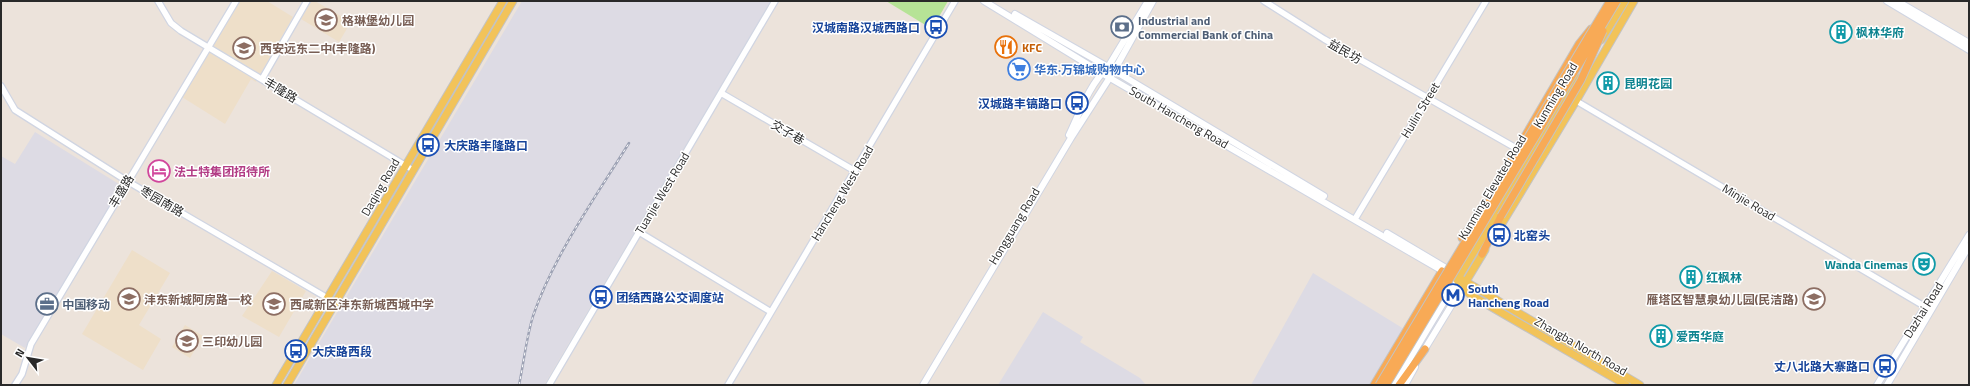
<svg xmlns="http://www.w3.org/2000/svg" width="1970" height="386" font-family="'Titillium Web','Noto Sans SC',sans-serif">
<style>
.industrial{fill:#dddbe4}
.education{fill:#eedfc9}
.green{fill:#b6e396}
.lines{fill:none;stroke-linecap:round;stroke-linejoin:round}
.tertiary-casing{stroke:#d0d5e2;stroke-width:8}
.secondary-casing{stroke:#d0d5e2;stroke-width:8}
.primary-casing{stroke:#c3c3c3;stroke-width:9}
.trunk-casing{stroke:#c3c3c3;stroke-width:9}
.tertiary{stroke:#fff;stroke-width:5.5}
.secondary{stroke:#fff;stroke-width:6}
.primary{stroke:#f2c359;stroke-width:7}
.trunk{stroke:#f8aa56;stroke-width:7}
.rail-casing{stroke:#9da2b4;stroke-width:2.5}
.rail{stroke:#fff;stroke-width:1;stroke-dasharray:3;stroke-linecap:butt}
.trunk-bridge-casing{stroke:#c3c3c3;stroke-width:9;stroke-linecap:butt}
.trunk-bridge{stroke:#f8aa56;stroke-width:7}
.labels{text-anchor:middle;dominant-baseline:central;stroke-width:3;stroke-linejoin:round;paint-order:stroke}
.education-label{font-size:12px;font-weight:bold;fill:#785e54;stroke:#fff;text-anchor:start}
.service-label{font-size:12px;font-weight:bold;fill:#4e5e75;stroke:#fff;text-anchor:start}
.transit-label{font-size:12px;font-weight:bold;fill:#164399;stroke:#fff;text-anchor:start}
.culture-label{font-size:12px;font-weight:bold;fill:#0d838f;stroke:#fff;text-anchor:start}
.food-label{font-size:12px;font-weight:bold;fill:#c56008;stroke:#fff;text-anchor:start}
.street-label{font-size:12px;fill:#292929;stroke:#fff}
.shop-label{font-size:12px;font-weight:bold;fill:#366cbe;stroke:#fff;text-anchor:start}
.hotel-label{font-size:12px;font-weight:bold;fill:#b23c85;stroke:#fff;text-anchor:start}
</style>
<rect width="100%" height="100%" fill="#ece3db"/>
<path class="industrial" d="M522 1H771L544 385H294Z
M35 132 122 186 25 348 1 334V156L15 164Z
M1313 273 1404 329 1370 385H1251Z
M1043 312 1083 337 1080 342 1140 378 1146 385H998Z"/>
<path class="education" d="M240 1H267L293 17 256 82 251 79 225 124 182 97Z
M311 1H315L351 22 339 42 301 19Z
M132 250 170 273 139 325 161 339 143 370 82 334Z
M272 271 306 291 279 337 242 316Z
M185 325 203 336 190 358 172 347Z"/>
<path class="green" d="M886 1H948L932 29Z"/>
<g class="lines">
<g class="tertiary-casing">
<path id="tertiary" d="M158 1 171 23 181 31 413 170
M1264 1 1324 39 1514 147
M262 79 307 1
M1 86 15 110 127 181 336 303
M721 93 855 171
M1573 99 1929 309
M1355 219 1486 1
M639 232 771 312
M15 385 22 374 31 344 236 1
M549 385 775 1
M728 385 955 1"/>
</g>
<g class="secondary-casing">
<path id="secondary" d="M984 1 1110 78 1446 273
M1887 1 1969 50
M1897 1 1969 43
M1015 14 1108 67 1324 196
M1069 135C1080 112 1089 85 1108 67L1148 1
M1387 233 1451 271
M1423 352 1462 288
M923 385 1071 138 1114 71 1153 1
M1394 385 1457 280 1454 278
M1405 385 1415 367
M1877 385 1969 235
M1887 385 1969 246"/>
</g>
<g class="primary-casing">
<path id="primary" d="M1601 40 1625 1
M1578 78 1457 280 1462 288 1471 295 1626 385
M1492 240 1576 101 1634 1
M1463 280 1640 385
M1462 288 1485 250
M276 385 503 1
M287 385 513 1"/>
</g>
<g class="trunk-casing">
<path id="trunk" d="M1507 167 1579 44 1591 29
M1462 238 1475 220
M1482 254 1501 216
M1374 385 1442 271
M1399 385 1425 349"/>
</g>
<use href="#tertiary" class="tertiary"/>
<use href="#secondary" class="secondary"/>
<use href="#primary" class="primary"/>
<use href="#trunk" class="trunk"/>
<g class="rail-casing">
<path id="rail" d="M519 385C524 362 526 339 533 316 554 255 595 198 629 143"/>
</g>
<use href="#rail" class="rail"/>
<g class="trunk-bridge-casing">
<path id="trunk-bridge" d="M1501 216 1581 80 1603 31
M1379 385 1610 1
M1386 385 1617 1"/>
</g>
<use href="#trunk-bridge" class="trunk-bridge"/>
</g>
<defs>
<g id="school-ring" transform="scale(1.15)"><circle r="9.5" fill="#fff" stroke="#8d6e63" stroke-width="1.5"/><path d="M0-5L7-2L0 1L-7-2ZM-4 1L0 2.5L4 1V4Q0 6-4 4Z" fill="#8d6e63"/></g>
<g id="bus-ring" transform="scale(1.15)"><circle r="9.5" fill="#fff" stroke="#1a4fb4" stroke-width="1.5"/><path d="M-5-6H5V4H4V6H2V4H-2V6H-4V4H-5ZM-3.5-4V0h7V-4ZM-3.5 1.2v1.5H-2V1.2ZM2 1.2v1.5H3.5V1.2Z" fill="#1a4fb4"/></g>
<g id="bank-ring" transform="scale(1.15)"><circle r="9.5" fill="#fff" stroke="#5c6f8a" stroke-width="1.5"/><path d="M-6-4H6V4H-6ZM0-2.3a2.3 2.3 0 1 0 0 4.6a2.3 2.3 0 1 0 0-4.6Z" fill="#5c6f8a"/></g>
<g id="building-ring" transform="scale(1.15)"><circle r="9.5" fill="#fff" stroke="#0f9aa8" stroke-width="1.5"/><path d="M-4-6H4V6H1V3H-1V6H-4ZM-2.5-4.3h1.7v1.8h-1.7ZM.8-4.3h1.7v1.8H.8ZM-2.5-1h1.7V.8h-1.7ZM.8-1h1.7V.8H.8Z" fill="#0f9aa8"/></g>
<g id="restaurant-ring" transform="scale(1.15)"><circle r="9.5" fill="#fff" stroke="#e8710a" stroke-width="1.5"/><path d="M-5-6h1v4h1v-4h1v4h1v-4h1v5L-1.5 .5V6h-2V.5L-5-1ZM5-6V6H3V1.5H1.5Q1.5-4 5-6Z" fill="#e8710a"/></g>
<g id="supermarket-ring" transform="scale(1.15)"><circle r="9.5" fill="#fff" stroke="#3f7fe0" stroke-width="1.5"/><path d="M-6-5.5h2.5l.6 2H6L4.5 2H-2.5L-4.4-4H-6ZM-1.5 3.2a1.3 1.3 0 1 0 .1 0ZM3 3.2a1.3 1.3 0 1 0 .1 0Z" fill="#3f7fe0"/></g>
<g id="hotel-ring" transform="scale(1.15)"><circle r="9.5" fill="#fff" stroke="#d1479c" stroke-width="1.5"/><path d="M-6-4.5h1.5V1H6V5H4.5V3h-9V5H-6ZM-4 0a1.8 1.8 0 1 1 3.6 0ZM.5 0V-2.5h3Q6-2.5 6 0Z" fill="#d1479c"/></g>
<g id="theatre-ring" transform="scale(1.15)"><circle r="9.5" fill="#fff" stroke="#0f9aa8" stroke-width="1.5"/><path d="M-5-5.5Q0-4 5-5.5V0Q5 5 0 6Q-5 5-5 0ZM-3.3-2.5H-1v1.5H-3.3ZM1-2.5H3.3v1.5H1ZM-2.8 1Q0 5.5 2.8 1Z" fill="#0f9aa8"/></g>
<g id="metro-ring" transform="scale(1.15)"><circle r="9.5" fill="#fff" stroke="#1a4fb4" stroke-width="1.5"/><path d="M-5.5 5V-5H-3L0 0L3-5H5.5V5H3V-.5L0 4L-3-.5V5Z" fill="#1a4fb4"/></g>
<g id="office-ring" transform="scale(1.15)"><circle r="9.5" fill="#fff" stroke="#5c6f8a" stroke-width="1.5"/><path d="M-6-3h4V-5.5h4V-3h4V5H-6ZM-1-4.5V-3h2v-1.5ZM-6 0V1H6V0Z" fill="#5c6f8a"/></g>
</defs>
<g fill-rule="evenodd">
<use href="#school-ring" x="326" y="20"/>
<use href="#bus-ring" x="936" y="27"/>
<use href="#bank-ring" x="1122" y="27"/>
<use href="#building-ring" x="1841" y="32"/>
<use href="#restaurant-ring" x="1006" y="47"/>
<use href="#school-ring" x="244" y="48"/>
<use href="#supermarket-ring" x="1019" y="69"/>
<use href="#building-ring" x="1608" y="83"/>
<use href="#bus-ring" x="1077" y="103"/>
<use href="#bus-ring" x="428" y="145"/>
<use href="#hotel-ring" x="159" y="171"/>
<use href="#bus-ring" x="1499" y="235"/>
<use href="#theatre-ring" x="1924" y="264"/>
<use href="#building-ring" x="1691" y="277"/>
<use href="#metro-ring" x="1453" y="295"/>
<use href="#bus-ring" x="601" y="297"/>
<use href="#school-ring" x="129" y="299"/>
<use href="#school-ring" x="1814" y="299"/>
<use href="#office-ring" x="47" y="304"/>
<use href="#school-ring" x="274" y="304"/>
<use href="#building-ring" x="1661" y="336"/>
<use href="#school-ring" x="187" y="341"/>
<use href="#bus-ring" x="296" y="351"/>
<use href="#bus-ring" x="1885" y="366"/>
</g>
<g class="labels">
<g class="education-label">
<text x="342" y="20">格琳堡幼儿园</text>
<text x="260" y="48">西安远东二中(丰隆路)</text>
<text x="144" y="299">沣东新城阿房路一校</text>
<text x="1798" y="299" text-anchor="end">雁塔区智慧泉幼儿园(民洁路)</text>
<text x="290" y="304">西咸新区沣东新城西城中学</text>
<text x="202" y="341">三印幼儿园</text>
</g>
<g class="service-label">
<text x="1138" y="20">Industrial and<tspan x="1138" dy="14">Commercial Bank of China</tspan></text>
<text x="62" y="304">中国移动</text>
</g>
<g class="transit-label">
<text x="920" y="27" text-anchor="end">汉城南路汉城西路口</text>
<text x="1062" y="103" text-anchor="end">汉城路丰镐路口</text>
<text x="444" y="145">大庆路丰隆路口</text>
<text x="1514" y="235">北窑头</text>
<text x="1468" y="288">South<tspan x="1468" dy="14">Hancheng Road</tspan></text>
<text x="616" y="297">团结西路公交调度站</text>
<text x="312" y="351">大庆路西段</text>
<text x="1870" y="366" text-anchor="end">丈八北路大寨路口</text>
</g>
<g class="culture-label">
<text x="1856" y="32">枫林华府</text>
<text x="1624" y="83">昆明花园</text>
<text x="1908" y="264" text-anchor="end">Wanda Cinemas</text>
<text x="1706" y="277">红枫林</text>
<text x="1676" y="336">爱西华庭</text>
</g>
<g class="food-label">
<text x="1022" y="47">KFC</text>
</g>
<g class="street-label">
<text transform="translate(1345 51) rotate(30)">益民坊</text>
<text transform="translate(281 90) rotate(31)">丰隆路</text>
<text transform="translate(1555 95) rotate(-59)">Kunming Road</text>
<text transform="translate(1420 110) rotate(-59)">Huilin Street</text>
<text transform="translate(1179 117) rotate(30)">South Hancheng Road</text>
<text transform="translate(788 132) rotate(30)">交子巷</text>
<text transform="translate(380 187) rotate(-60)">Daqing Road</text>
<text transform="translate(1492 187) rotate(-59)">Kunming Elevated Road</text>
<text transform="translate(121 191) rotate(-59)">丰盛路</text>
<text transform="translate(662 193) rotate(-59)">Tuanjie West Road</text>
<text transform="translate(842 193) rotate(-59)">Hancheng West Road</text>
<text transform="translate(162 201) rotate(30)">枣园南路</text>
<text transform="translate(1749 202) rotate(31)">Minjie Road</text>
<text transform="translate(1014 226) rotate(-59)">Hongguang Road</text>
<text transform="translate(1923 310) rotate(-58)">Dazhai Road</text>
<text transform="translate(1581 346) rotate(30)">Zhangba North Road</text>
</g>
<g class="shop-label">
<text x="1034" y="69">华东·万锦城购物中心</text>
</g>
<g class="hotel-label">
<text x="174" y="171">法士特集团招待所</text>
</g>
</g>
<rect width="1970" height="386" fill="none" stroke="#292929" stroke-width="4"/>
<g transform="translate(28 358) rotate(301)" stroke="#ffffff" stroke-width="3" paint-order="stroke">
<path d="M0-3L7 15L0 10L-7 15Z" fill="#292929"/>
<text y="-6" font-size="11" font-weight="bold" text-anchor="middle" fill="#292929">N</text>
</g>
</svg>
